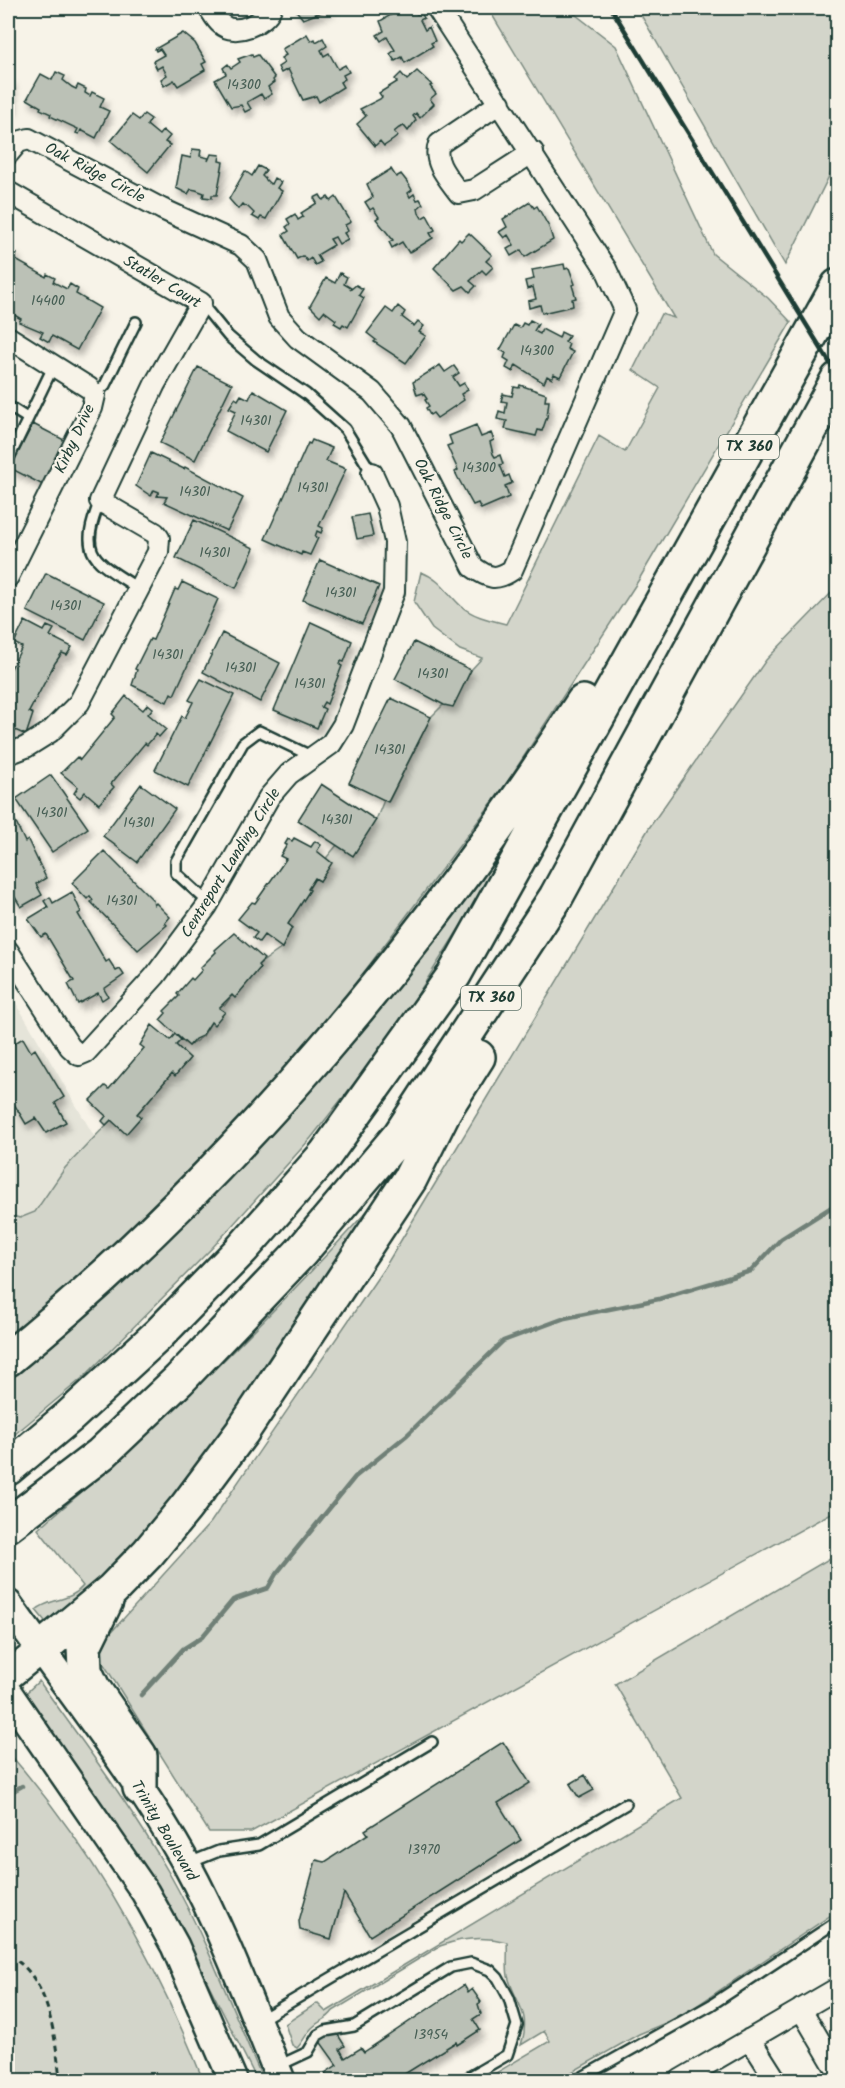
<svg xmlns="http://www.w3.org/2000/svg" width="845" height="2088" font-family="Kalam,sans-serif">
<style>
.built{fill:#e5e4d9}
.green{fill:#d3d5ca;stroke:#79897f;stroke-width:1.5}
.lines{fill:none;stroke-linecap:round;stroke-linejoin:round}
.stream{stroke:#6f8077;stroke-width:4.5}
.building{fill:#bbc1b6;stroke:#1f3d34;stroke-width:1.5;filter:url(#shadow)}
.service-casing{stroke:#1f3d34;stroke-width:14}
.minor-casing{stroke:#1f3d34;stroke-width:24}
.secondary-casing{stroke:#1f3d34;stroke-width:32}
.motorway-casing{stroke:#1f3d34;stroke-width:38}
.path{stroke:#1f3d34;stroke-width:3;stroke-dasharray:6 4.5;stroke-linecap:butt}
.service{stroke:#f7f3e8;stroke-width:9}
.minor{stroke:#f7f3e8;stroke-width:20}
.secondary{stroke:#f7f3e8;stroke-width:27}
.motorway{stroke:#f7f3e8;stroke-width:33}
.rail{stroke:#1f3d34;stroke-width:4.5}
.labels{text-anchor:middle;dominant-baseline:central;stroke-width:5;stroke-linejoin:round;paint-order:stroke}
.number-label{font-size:14px;fill:#465e54}
.shield{fill:#f7f3e8;stroke:#60746a;stroke-width:1.5}
.shield-label{font-size:15px;font-weight:bold;fill:#1f3d34}
.street-label{font-size:16px;fill:#1f3d34;stroke:#f7f3e8}
</style>
<defs>
<filter id="shadow"><feDropShadow dx="3.5" dy="6" stdDeviation="3" flood-color="#0004"/></filter>
</defs>
<rect width="100%" height="100%" fill="#f7f3e8"/>
<filter id="ink" filterUnits="userSpaceOnUse"><feTurbulence type="fractalNoise" baseFrequency=".0167" numOctaves="2"/><feDisplacementMap in="SourceGraphic" scale="12" xChannelSelector="R" yChannelSelector="G"/><feConvolveMatrix kernelMatrix="1 2 1 2 8 2 1 2 1" color-interpolation-filters="sRGB"/></filter>
<g filter="url(#ink)">
<path class="built" d="M8 989 114 1170 8 1232Z"/>
<path class="green" d="M488 8H567L616 46 713 254 768 298 791 322 638 581 506 784 343 1000 269 1090 85 1272 8 1343V1215L20 1218 35 1212 65 1168 111 1120 126 1133 140 1118 137 1114 172 1073 175 1075 190 1058 176 1045 181 1040 189 1046 203 1036 211 1022 224 1012 219 1008 223 1004 225 1005 232 995 235 998 260 968 258 965 282 948 292 928 288 924 315 878 320 881 327 857 337 845 376 820 384 800 389 801 431 717 444 704 453 706 471 670 482 658 460 650 432 629 414 602 421 572C440 579 447 593 461 606 474 617 490 620 506 624L599 436 625 452 660 388 633 370 661 314 674 318Z
M637 8H837V160L785 265Z
M837 587V1510L251 1832H209L95 1650 211 1522 385 1267 649 828 766 660Z
M501 851V862L392 1035 311 1138 212 1248 86 1375 8 1440V1379L59 1336 488 859Z
M369 1209 373 1211 371 1220 146 1542 49 1626 36 1610C50 1598 70 1602 83 1586L38 1529C159 1428 263 1325 369 1209Z
M837 1554V1911L680 2017 639 2034 558 2080H484L550 2041 544 2031 521 2045C532 2011 515 2004 508 1976 506 1965 508 1952 507 1942 484 1936 462 1938 440 1946L333 2011C327 2020 320 2020 313 2027 306 2033 303 2042 297 2048L292 2045 285 2024 317 2003 326 2012 682 1798 615 1684Z
M39 1681C84 1744 131 1806 169 1873 207 1940 233 2011 263 2080H257L177 1922 32 1708 26 1693Z
M8 1752C93 1849 156 1961 203 2080H8Z"/>
<g class="lines">
<path class="stream" d="M141 1695 183 1649 202 1637 233 1600 268 1588 276 1574 355 1477 407 1435 503 1341 565 1318 659 1299 751 1271 781 1239 838 1203
M8 1794 22 1786"/>
</g>
<path class="building" d="M294 8H332L303 19Z
M403 8H414L417 14 421 12 424 18 420 20 425 30 429 27 435 41 431 43 433 46 405 63 402 57 395 61 390 54 395 50 387 37 381 41 377 35 384 31 380 21Z
M183 33 195 43 206 62 202 64 205 70 178 86 174 80 164 86 161 79 167 75 162 66 157 69 153 61 164 55 160 49 156 51 155 49Z
M307 34 311 41 315 39 316 42 323 38 327 46 321 50 324 56 329 53 338 69 345 65 349 72 343 75 345 79 340 82 343 87 319 102 316 96 303 100 288 69 281 73 278 67 284 63 281 58 286 55 282 49Z
M252 54 253 57 258 55 275 78 273 80 274 82 268 87 272 94 264 99 261 94 247 102 251 109 245 112 241 105 231 107 215 80 226 74 223 68 228 64 231 68 240 62 238 59Z
M417 71 432 85 430 86 436 94 430 99 434 104 420 118 416 113 413 116 416 120 408 131 404 126 399 128 394 132 398 136 393 140 384 146 380 141 375 146 357 124 366 116 360 109 380 99 382 97 379 93 397 82 395 79 401 73 407 80Z
M56 72 65 76 63 80 72 87 76 89 78 85 86 89 85 93 90 96 92 92 104 98 100 107 109 111 96 138 81 130 79 134 76 133 78 129 50 116 51 114 40 109 41 107 27 99 41 74 52 80Z
M8 80H11L12 96V108L8 109Z
M144 114 151 119 147 125 159 135 163 130 170 136 165 142 170 145 148 172 111 141 132 115 139 120Z
M192 149 201 150 200 156 209 158 208 161 211 154 220 155 219 161 223 162 217 195H212V198L203 197 204 193 196 190 191 189 188 194 176 188 182 156 191 158Z
M258 166 266 170 262 176 269 183 271 184 274 178 281 182 277 188 282 191 266 219 261 217 259 220 252 216 254 213 248 207 242 204 238 209 229 199 245 171 252 176Z
M391 169 396 177 401 174 408 183 412 190 408 193 410 197 414 194 417 200 420 199 423 204 418 208 419 213 422 218 427 215 435 230 430 233 433 238 409 253 402 242 392 248 389 242 393 240 376 219 379 217 373 208 370 210 365 202 373 197 367 184Z
M320 195 323 200 328 197 331 201 336 197 351 222 345 225 348 231 344 233 348 239 339 244 335 237 330 239 334 245 317 255 321 262 315 265 311 258 307 261 303 256 297 259 283 235 289 231 286 227 290 224 287 219 295 214 298 220 303 217 301 213 317 203 314 198Z
M530 202 534 208 537 206 549 227 553 240 525 257 521 250 511 256 507 249 514 245 508 235 504 238 499 232 507 227 503 219Z
M469 233 492 255 486 261 493 267 486 274 482 270 470 281 476 286 470 292 464 286 456 290 434 268 459 239 461 241Z
M9 249 17 254 14 259 46 277 47 274 55 278 53 282 67 289 70 284 78 289 76 294 100 308 77 350 52 336 49 342 40 337 43 332 19 322 21 319 8 311Z
M564 264 565 269 569 268 575 284 572 285 576 298 572 299 573 306 542 313 540 305 529 308 528 301 536 299 533 287 527 289 525 281 534 279 532 270Z
M340 273 347 277 344 284 351 288 350 290 356 285 363 289 359 295 364 298 348 327 343 324 341 327 334 323 336 320 324 311 320 316 310 306 326 278 335 283Z
M398 306 405 312 402 317 414 326 418 321 424 326 419 332 426 336 406 363 374 342 376 340 367 333 386 308 393 313Z
M530 320 538 324 534 331 540 334 542 329 559 338 561 332 569 336 565 342 569 344 567 349 573 352 560 377 554 374 552 379 547 376 544 383 516 365 513 372 506 368 509 361 504 358 506 353 500 350 514 325 520 328 523 323 527 325Z
M440 365 445 372 454 366 459 373 453 377 459 386 464 383 468 390 461 394 464 400 437 418 433 413 430 415 426 408 429 406 425 400 427 399 423 393 417 395 413 382Z
M198 367 232 384 195 460 160 443Z
M520 385 546 394 545 401H549L547 417 542 431 538 430 536 436 505 429 507 421 497 419 499 411 505 413 507 402 501 401 503 394 512 396 514 387 519 388Z
M253 390 287 410 266 452 226 431 236 411 229 408 235 398 238 400 241 395 249 399Z
M33 424 66 441 43 485 10 468Z
M476 425 481 437 491 433 494 440 490 442 493 454 495 457 500 455 503 464 500 465 505 477 509 475 512 483 505 486 509 497 481 509 478 503 473 505 458 478 455 472 458 470 447 446 452 444 449 436Z
M312 440 332 448 326 461 346 469 319 526 323 528 321 533 317 531 315 537 318 538 310 555 302 552 301 555 265 539 308 443 310 444Z
M151 453 184 469 185 467 243 498 227 531 164 502 167 497 157 496 159 492 154 490 151 496 136 486Z
M368 514 373 536 357 539 352 517Z
M194 520 254 548 236 588 176 558Z
M320 560 379 586 362 624 303 600Z
M46 573 104 602 85 640 27 611Z
M182 582 218 599 174 695 171 693 167 702 132 685 137 670 135 669 150 639 153 640 175 589 178 590Z
M25 621 44 631 47 626 54 629 50 636 72 647 67 655 62 653 55 663 29 712 33 714 26 735 8 727V674L22 647 14 643Z
M311 622 352 641 344 662 341 661 340 665 342 666 327 704 324 702 321 707 325 709 317 728 274 710Z
M222 633 280 663 260 702 203 672Z
M414 642 471 670 453 707 444 705 395 679Z
M201 679 234 695 188 787 155 770 182 716 185 718 193 702 189 700Z
M126 696 143 710 148 704 153 708 148 714 166 729 159 737 156 734 147 745 145 743 111 784 114 787 99 804 85 792 80 798 74 793 78 787 61 773 77 757 80 760 115 717 112 714Z
M391 698 431 717 388 802 349 783Z
M51 775 88 828 52 852 16 799Z
M141 784 175 809 137 862 103 836Z
M321 784 376 820 353 856 298 820Z
M8 813 12 821 14 819 25 842 28 840 46 878 36 884 42 895 21 907 8 886Z
M294 838 311 847 315 841 321 845 317 851 332 863 320 881 315 878 308 889 310 890 288 924 292 927 282 948 264 935 259 942 253 938 257 933 238 919 252 902 255 903 279 869 286 859 280 856 287 845 285 844 288 839 292 841Z
M104 851 153 900 154 905 156 903 170 917 165 923 167 925 138 950 91 902 93 900 90 896 87 899 72 883Z
M72 892 81 912 78 914 106 962 109 960 116 971 120 969 124 975 104 989 108 996 102 1000 98 993 78 1004 68 984 74 981 46 934 41 937 28 919 48 907 44 901 50 897 53 903Z
M234 933 264 959 258 965 260 968 235 998 232 995 219 1008 225 1012 214 1025 211 1022 202 1036 195 1039 189 1046 160 1020 166 1013 164 1011 179 996 177 994 191 978 193 980 202 970 200 968 216 952 215 950Z
M152 1025 170 1040 175 1034 181 1040 176 1045 190 1058 175 1076 172 1073 137 1114 141 1117 126 1134 111 1120 106 1125 102 1121 106 1116 90 1101 105 1086 109 1089 144 1048 140 1045Z
M23 1038 31 1052 35 1049 64 1097 55 1103 66 1122 46 1133 36 1118 26 1124 8 1094V1042L10 1046Z
M503 1742 530 1783 498 1803 521 1840 370 1936 344 1893 331 1939 300 1930 299 1921 316 1860 325 1862 368 1834 365 1830Z
M585 1775 594 1790 579 1798 570 1784Z
M464 1985 468 1992 472 1989 481 2002 478 2004 481 2014 473 2019 480 2030 457 2045 456 2042 395 2080H329L325 2073 337 2065 319 2040 335 2030 345 2046 340 2049 345 2058 361 2048 364 2052Z"/>
<g class="lines">
<g class="service-casing">
<path id="service" d="M201 303 228 336 256 360 306 394 345 429 372 473
M95 395 105 385 136 322
M8 406 27 418
M8 460 53 367
M100 501C77 557 95 560 139 589
M209 903 176 873V861L243 743 259 731 313 757
M189 1863 219 1851 259 1845 432 1742
M260 2020 626 1804
M278 2066 308 2052 318 2035 325 2031 354 2026 451 1967 471 1963 490 1970 498 1978 509 1998 517 2025 507 2055 464 2080
M577 2080 711 2005 838 1921"/>
</g>
<g class="minor-casing">
<path id="minor" d="M209 8C212 12 216 20 221 24 235 37 265 23 271 8
M500 103 439 144C432 162 449 179 459 193L474 190 533 152
M8 154 18 142 29 139 162 209 241 245 257 260 279 317 298 338 372 392 401 426 473 567C488 578 496 581 512 570L625 310 606 269 437 8
M8 192 201 303 155 384 100 501 155 533 159 538 158 552 79 703 50 732 26 747 8 754
M8 337 89 388 95 395 92 408 8 577
M8 951 70 1047 79 1055 86 1052 155 976 207 906 269 797 289 774 331 744 343 725 394 592 395 542 387 506 372 473
M801 2009 838 2072
M750 2039 776 2080
M680 2080 838 1988"/>
</g>
<g class="secondary-casing">
<path id="secondary" d="M8 1604C68 1689 135 1772 186 1863 224 1933 251 2007 281 2080
M8 1676 40 1650
M8 1693 145 1892 175 1946 233 2080"/>
</g>
<g class="motorway-casing">
<path id="motorway" d="M8 1359C231 1178 427 942 583 702
M8 1468 70 1416 158 1335 242 1249 325 1155 454 975 838 286
M8 1525 101 1454 179 1380 301 1252 400 1135 556 897 838 379
M106 1601 84 1646 85 1671 93 1688 140 1756V1788
M40 1650 112 1590 148 1553 186 1507 242 1432 410 1179 444 1111 478 1057"/>
</g>
<path class="path" d="M8 1956C49 1973 56 2041 60 2080"/>
<use href="#service" class="service"/>
<use href="#minor" class="minor"/>
<use href="#secondary" class="secondary"/>
<use href="#motorway" class="motorway"/>
<path class="rail" d="M611 8 838 376"/>
</g>
</g>
<g class="labels">
<g class="number-label">
<text x="244" y="85">14300</text>
<text x="48" y="301">14400</text>
<text x="537" y="351">14300</text>
<text x="256" y="421">14301</text>
<text x="479" y="468">14300</text>
<text x="313" y="488">14301</text>
<text x="195" y="492">14301</text>
<text x="215" y="553">14301</text>
<text x="341" y="593">14301</text>
<text x="66" y="606">14301</text>
<text x="168" y="655">14301</text>
<text x="241" y="668">14301</text>
<text x="433" y="674">14301</text>
<text x="310" y="684">14301</text>
<text x="390" y="750">14301</text>
<text x="52" y="813">14301</text>
<text x="337" y="820">14301</text>
<text x="139" y="823">14301</text>
<text x="122" y="901">14301</text>
<text x="424" y="1850">13970</text>
<text x="431" y="2035">13954</text>
</g>
<g class="shield">
<rect x="719" y="435" width="60" height="24" rx="4.5"/>
<rect x="461" y="986" width="60" height="24" rx="4.5"/>
</g>
<g class="shield-label">
<text x="749" y="447">TX 360</text>
<text x="491" y="998">TX 360</text>
</g>
<g class="street-label">
<text transform="translate(95 173) rotate(28)">Oak Ridge Circle</text>
<text transform="translate(162 282) rotate(31)">Statler Court</text>
<text transform="translate(75 439) rotate(-65)">Kirby Drive</text>
<text transform="translate(443 509) rotate(63)">Oak Ridge Circle</text>
<text transform="translate(231 863) rotate(-58)">Centreport Landing Circle</text>
<text transform="translate(164 1831) rotate(59)">Trinity Boulevard</text>
</g>
</g>
<rect width="845" height="2088" fill="none" stroke="#f7f3e8" stroke-width="30"/>
<rect x="15" y="15" width="815" height="2058" fill="none" stroke="#1f3d34" stroke-width="2" filter="url(#ink)"/>
</svg>
